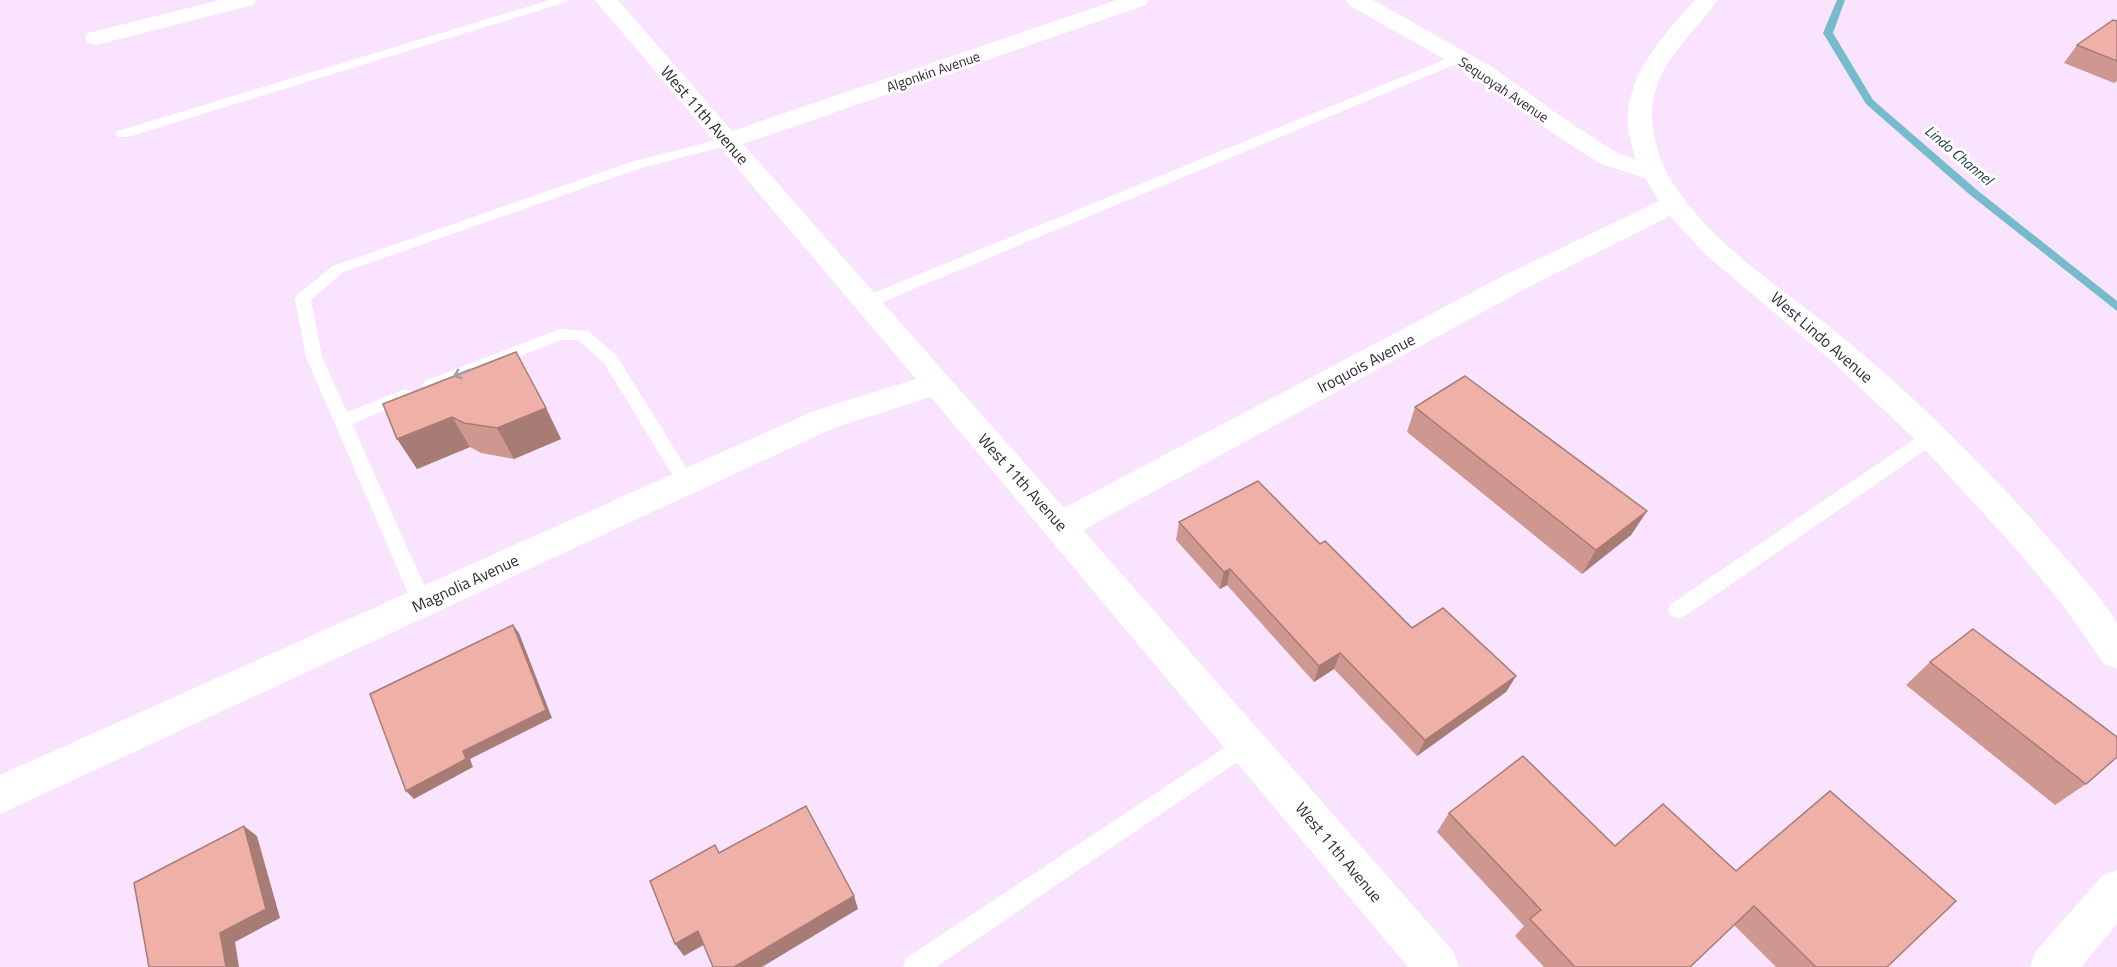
<svg xmlns="http://www.w3.org/2000/svg" width="2117" height="967" font-family="'Titillium Web',sans-serif">
<style>
.lines{fill:none;stroke-linecap:round;stroke-linejoin:round}
.stream{fill:#75bbcc;fill-rule:evenodd}
.service{fill:#fff;fill-rule:evenodd}
.minor{fill:#fff;fill-rule:evenodd}
.wall{fill:#ce9890}
.shaded-wall{fill:#a77c75}
.building{fill:#efb1a7;stroke:#a77c75;stroke-width:1.5}
.oneway{stroke:#a29fa3}
.labels{text-anchor:middle;dominant-baseline:central;stroke-width:6;stroke-linejoin:round;paint-order:stroke}
.far-street-label{font-size:14px;fill:#312933;stroke:#fff}
.far-water-label{font-size:15px;font-style:italic;fill:#173941;stroke:#fff}
.street-label{font-size:16px;fill:#312933;stroke:#fff}
</style>
<rect width="100%" height="100%" fill="#fae3ff"/>
<g class="lines">
<path class="stream" d="M1837 0H1845L1833 33 1873 100 1977 190 2117 301V311L1969 194 1866 104 1823 33Z"/>
<path class="service" d="M550 0H568L566 2 128 137H118L116 134 118 131Z
M1459 54 1463 55 1465 58 1463 61 873 306 867 307 859 302 861 298Z
M728 137 733 138 735 141 733 144 641 168 343 272 311 300 322 357 347 412 405 389 411 391 413 395 411 399 352 424 432 603 429 609 422 611 415 609 306 357 295 299 297 295 333 266 631 162Z
M560 329 588 331 616 355 692 477 695 482 692 487 686 489 680 487 604 363 578 340H561L431 391 425 389 423 385 425 381Z
M1931 431 1937 432 1940 437 1937 442 1685 616 1678 618 1671 616 1668 610 1671 604 1925 432Z
M1247 733 1255 736 1258 743 1255 750 936 967H903L906 958Z"/>
<path class="minor" d="M220 0H256L253 5 96 45 88 43 85 38 88 33Z
M595 0H618L732 131 1117 0H1149L1146 5 743 144 1064 508 1503 276 1659 201 1645 178 1601 164 1551 132 1476 77 1349 5 1346 0H1373L1492 67 1569 122 1619 154 1635 159C1633 148 1629 137 1628 127 1624 76 1664 35 1695 0H1718C1693 35 1654 64 1652 111 1651 138 1661 166 1676 188 1717 249 1785 290 1841 336 1919 400 1992 473 2058 549 2069 562 2113 611 2117 624 2117 634 2117 657 2117 669L2104 664 2063 605 2017 550 1920 444 1833 362 1706 255 1670 216 1523 290 1083 530 1453 951 1459 967H1408L931 397 836 427 0 814V775L814 411 916 379Z
M2117 870V924L2081 967H2030L2036 951 2102 876Z"/>
</g>
<path class="wall" d="M2117 21V81L2114 83 2064 63 2077 45Z
M383 404 546 408 561 439 514 459 481 453 470 447 417 469Z
M1415 407 1647 511 1631 535 1582 574 1407 432Z
M1179 522 1320 544 1412 628 1516 676 1506 692 1417 756 1334 669 1314 682 1227 585 1220 589 1176 540Z
M1930 662 2086 784 2055 805 1906 685Z
M1449 813 1736 871 1887 967H1776L1734 925 1690 967H1544L1515 936 1524 926 1437 832Z"/>
<path class="shaded-wall" d="M546 408 561 439 514 459 497 428Z
M452 417 470 447 417 469 397 439Z
M1647 511 1631 535 1582 574 1596 550Z
M1230 569 1227 585 1220 589 1224 572Z
M513 625 519 633 552 718 470 759 473 767 414 799 406 791Z
M1340 653 1334 669 1314 682 1319 666Z
M1516 676 1506 692 1417 756 1425 740Z
M244 826 257 836 280 918 235 942 239 967H226L220 933Z
M854 896 858 909 762 967H734Z
M698 931 707 943 684 956 675 944Z"/>
<path class="building" d="M2113 20 2117 21V61L2077 45Z
M516 352 546 408 497 428 464 423 452 417 397 439 383 404Z
M1465 376 1647 511 1596 550 1415 407Z
M1258 481 1320 544 1325 541 1412 628 1443 608 1516 676 1425 740 1340 653 1319 666 1230 569 1224 572 1179 522Z
M513 625 546 710 463 751 466 759 406 791 370 694Z
M1973 629 2117 737V757L2086 784 1930 662Z
M1523 756 1615 846 1663 804 1736 871 1830 791 1956 901 1887 967H1816L1754 906 1690 967H1575L1530 919 1541 910 1449 813Z
M806 806 854 896 734 967H713L698 931 675 944 650 881 715 845 719 853Z
M244 826 266 909 220 933 226 967H149L134 883Z"/>
<defs><path id="oneway-shaft" d="M-6 0H5M1.5-3L5.5 0L1.5 3" fill="none" stroke-width="1.6" stroke-linecap="round" stroke-linejoin="round" transform="scale(1.5)"/></defs>
<use class="oneway" href="#oneway-shaft" transform="translate(462 373) rotate(158)"/>
<g class="labels">
<g class="far-street-label">
<text transform="translate(933 71) rotate(-19)">Algonkin Avenue</text>
<text transform="translate(1504 89) rotate(34)">Sequoyah Avenue</text>
</g>
<g class="far-water-label">
<text transform="translate(1959 155) rotate(40)">Lindo Channel</text>
</g>
<g class="street-label">
<text transform="translate(705 115) rotate(49)">West 11th Avenue</text>
<text transform="translate(1822 337) rotate(41)">West Lindo Avenue</text>
<text transform="translate(1366 363) rotate(-28)">Iroquois Avenue</text>
<text transform="translate(1023 482) rotate(48)">West 11th Avenue</text>
<text transform="translate(465 583) rotate(-25)">Magnolia Avenue</text>
<text transform="translate(1339 852) rotate(50)">West 11th Avenue</text>
</g>
</g>
</svg>
